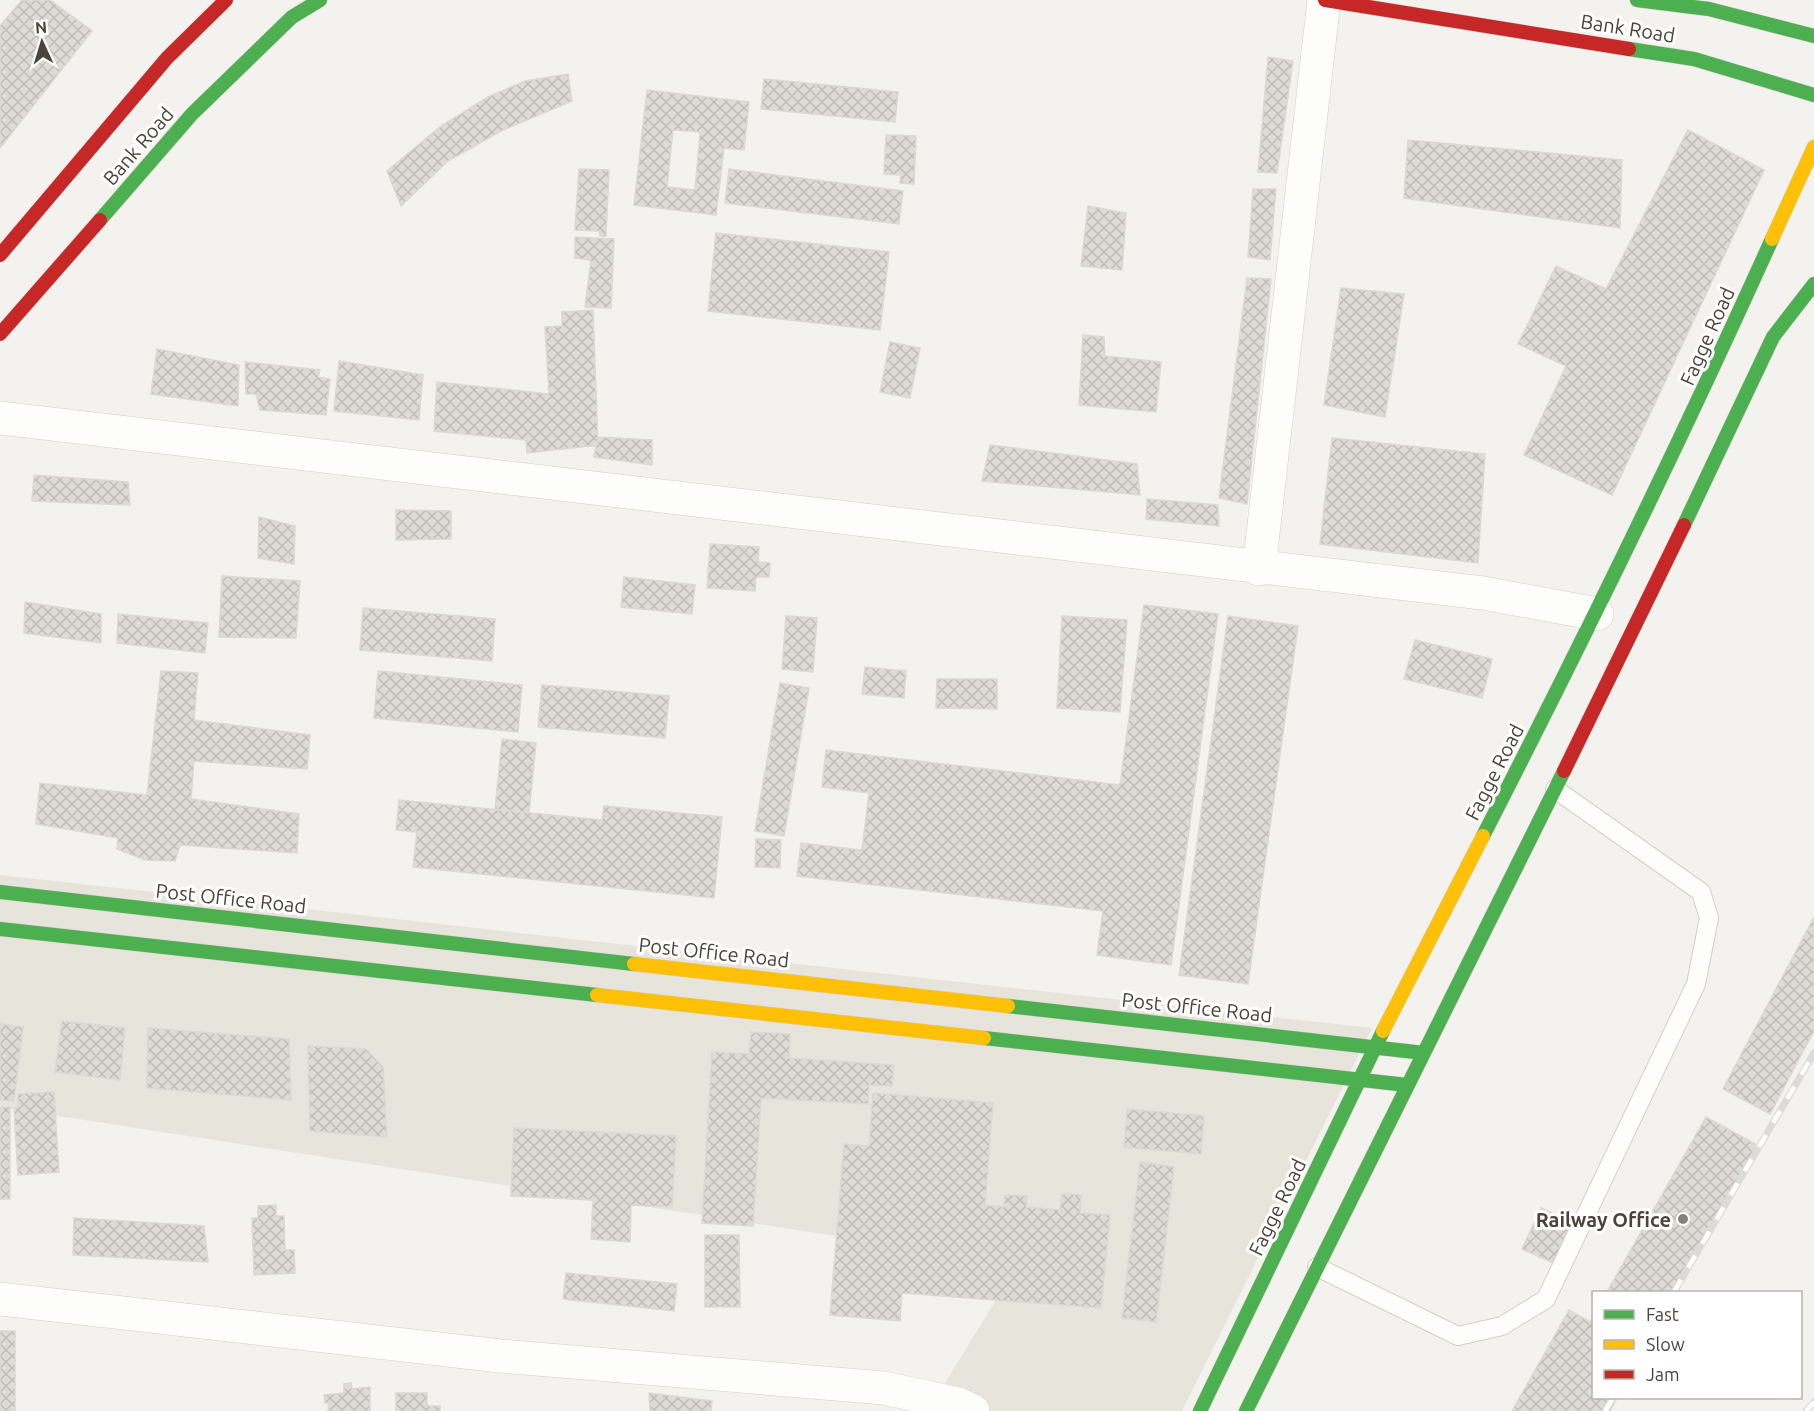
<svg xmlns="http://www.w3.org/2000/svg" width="1814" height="1411" font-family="Ubuntu,sans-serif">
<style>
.residential{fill:#e7e4dc}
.building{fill:url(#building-cross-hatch);stroke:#dcd9d4;stroke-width:1.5;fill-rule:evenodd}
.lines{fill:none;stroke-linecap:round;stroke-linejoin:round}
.lane-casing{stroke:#d2d0cb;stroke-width:20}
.street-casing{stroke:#d2d0cb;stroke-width:34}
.fast-casing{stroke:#d3cfc5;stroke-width:15}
.slow-casing{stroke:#d3cfc5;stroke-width:15}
.jam-casing{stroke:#d3cfc5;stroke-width:15}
.lane{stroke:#fdfdfc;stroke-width:18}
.street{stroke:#fdfdfc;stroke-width:33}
.fast{stroke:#4caf50;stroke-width:14}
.slow{stroke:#ffc107;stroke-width:14}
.jam{stroke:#c62828;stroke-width:14}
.rail-casing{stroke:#dbdbda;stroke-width:7}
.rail{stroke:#fff;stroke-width:4.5;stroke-dasharray:14;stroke-linecap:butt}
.poi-dot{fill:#868178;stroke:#fff;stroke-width:2}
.labels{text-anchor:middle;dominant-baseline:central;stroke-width:6;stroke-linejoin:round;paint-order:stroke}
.street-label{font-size:20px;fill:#4b4439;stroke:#fff}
.poi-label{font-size:20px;font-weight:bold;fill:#4b4439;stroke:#fff;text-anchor:end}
</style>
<defs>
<pattern id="building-cross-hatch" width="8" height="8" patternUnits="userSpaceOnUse" patternTransform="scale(1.5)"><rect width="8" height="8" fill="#dedbd6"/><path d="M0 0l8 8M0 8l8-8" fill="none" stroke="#c0bdb8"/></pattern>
</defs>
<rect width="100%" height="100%" fill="#f4f2ee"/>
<path class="residential" d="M0 875 1372 1028 1182 1411H928L1018 1264 0 1107Z"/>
<path class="building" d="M22 0H50L92 31 0 148V26Z
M1268 57 1293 61 1277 173 1258 172Z
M568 74 572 101 501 131 448 161 401 206 387 171 441 126 488 97 525 81Z
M764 79 898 92 895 122 761 109Z
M647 90 749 102 744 150 724 148 716 215 634 205ZM673 130 700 132 695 190 667 187Z
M1688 130 1764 170 1612 495 1524 455 1566 366 1518 344 1556 266 1606 289Z
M886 135 916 136 914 184 900 183 901 175 884 174Z
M1408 140 1622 160 1620 228 1404 198Z
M579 169 609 170 606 236H600L599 231 575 230Z
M729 169 903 191 899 224 725 203Z
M1253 189H1276L1270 260 1248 257Z
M1088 206 1126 213 1122 270 1081 266Z
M716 233 889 252 880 330 708 311Z
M575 237 614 239 611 308 585 307 591 260 575 258Z
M1247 278 1271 279 1247 504 1219 498Z
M1341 288 1404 294 1385 417 1324 405Z
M593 310 598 445 527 453 526 440 434 431 437 382 549 394 545 327 562 326V312Z
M1083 335 1104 337 1105 356 1161 362 1156 412 1079 405Z
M890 342 920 348 910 398 880 392Z
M157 349 239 365 238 406 151 394Z
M339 361 423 375 419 420 334 411Z
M245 362 320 370 318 377 330 379 326 415 260 410 256 394H246Z
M598 437 652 440V465L594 457Z
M1332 438 1485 454 1478 563 1320 544Z
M990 445 1137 464 1140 495 982 481Z
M34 475 128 482 130 505 32 501Z
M1147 499 1218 505 1219 526 1146 519Z
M396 510 451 511V539L396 540Z
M259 517 295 526 294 564 258 558Z
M710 544 759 547 758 562 770 563 769 577H756L755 591 707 588Z
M222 576 300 581 296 638 219 637Z
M624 577 695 585 692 614 621 607Z
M25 602 101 614V643L24 633Z
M1144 605 1218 614 1171 965 1097 955 1103 911 797 876 801 843 862 850 869 793 822 787 826 750 1120 785Z
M363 608 495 619 492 661 360 650Z
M118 614 208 623 205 653 117 643Z
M786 616 817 618 813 672 782 669Z
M1062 616 1127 620 1120 712 1057 708Z
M1228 616 1298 626 1248 984 1179 975Z
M1415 640 1492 659 1482 698 1404 679Z
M865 667 906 671 904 698 862 694Z
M161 671 198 673 194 720 310 735 307 769 194 761 191 799 299 814 297 853 180 845 175 861 145 860 117 849 118 838 36 824 40 783 147 795Z
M378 671 522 685 518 732 374 718Z
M937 679H997V709L936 708Z
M780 683 809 688 784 836 755 831Z
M542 685 669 696 665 738 538 727Z
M502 739 536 743 529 813 495 809Z
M399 800 602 820 604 806 722 817 714 898 413 867 417 832 396 830Z
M756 839 781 840 780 868 755 867Z
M1814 917V1031L1770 1114 1723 1089Z
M62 1021 125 1028 120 1080 55 1072Z
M0 1024 23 1027 14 1101 0 1100Z
M148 1028 289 1039 291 1100 147 1088Z
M751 1032 790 1034 789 1058 894 1065 892 1086 869 1085 868 1104 761 1098 753 1226 702 1223 712 1052 749 1054Z
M308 1046 366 1049 383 1067 387 1137 310 1131Z
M54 1092 59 1172 18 1175 14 1108H18V1094Z
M873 1093 993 1103 985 1205 1004 1207 1005 1195 1027 1196 1026 1207 1060 1210 1062 1194 1081 1195 1080 1213 1110 1215 1101 1308 902 1293 900 1321 830 1315 844 1144 869 1146Z
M0 1107H10V1199H0Z
M1127 1109 1204 1116 1201 1154 1124 1147Z
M1706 1117 1759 1146 1676 1292H1607Z
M514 1128 676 1136 672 1207 631 1205 630 1242 591 1239 593 1200 511 1196Z
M1140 1162 1174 1167 1156 1322 1122 1318Z
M276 1205V1216H284L285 1250H294L295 1273 254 1275 252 1218H258V1206Z
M1541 1208 1565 1219 1561 1226 1568 1230 1553 1263 1522 1249Z
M74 1218 204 1226 208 1262 73 1255Z
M705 1235H739L740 1307H705Z
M566 1273 677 1284 674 1311 563 1299Z
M1569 1310 1590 1322 1594 1317V1398H1617L1610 1411H1512Z
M0 1331H15V1411H0Z
M351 1383 352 1389 370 1387V1411H326L329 1410 328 1403H325L324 1395 344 1393V1384Z
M396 1393H427V1406H440V1411H396Z
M649 1393 712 1401 711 1411H650Z"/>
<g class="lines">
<g class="lane-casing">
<path id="lane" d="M1317 1267 1458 1336 1502 1326 1546 1299 1696 984 1709 918 1701 892 1555 789"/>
</g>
<g class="street-casing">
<path id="street" d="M0 418 1483 593 1597 614
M1259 569 1324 0
M0 1299 500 1356 884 1388 958 1404 973 1411"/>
</g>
<g class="fast-casing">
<path id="fast" d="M1637 0 1709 9 1814 36
M1629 49 1694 59 1814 95
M100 220 192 114 292 17 320 0
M1684 525 1773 337 1814 284
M1483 836C1584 639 1681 441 1772 239
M0 892 634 964
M0 929 597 995
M1008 1006 1424 1053
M984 1038 1407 1085
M1200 1411 1383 1031
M1246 1411 1564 771"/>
</g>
<g class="slow-casing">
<path id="slow" d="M1772 239 1814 147
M634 964 1008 1006
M597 995 984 1038
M1383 1031 1483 836"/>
</g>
<g class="jam-casing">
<path id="jam" d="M1325 0 1629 49
M0 255 167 58 226 0
M0 334 100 220
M1564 771 1684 525"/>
</g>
<use href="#lane" class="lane"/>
<use href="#street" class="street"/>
<use href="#fast" class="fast"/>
<use href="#slow" class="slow"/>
<use href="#jam" class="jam"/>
<g class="rail-casing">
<path id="rail" d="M1674 1292 1814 1053
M1605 1411 1613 1398
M1806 1411 1814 1402"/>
</g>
<use href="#rail" class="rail"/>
</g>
<circle class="poi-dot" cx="1683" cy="1219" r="6"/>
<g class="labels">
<g class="street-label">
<text transform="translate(1628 28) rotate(9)">Bank Road</text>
<text transform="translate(138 146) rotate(-49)">Bank Road</text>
<text transform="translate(1707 336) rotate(-66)">Fagge Road</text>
<text transform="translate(1494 772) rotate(-63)">Fagge Road</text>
<text transform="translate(231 898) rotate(6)">Post Office Road</text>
<text transform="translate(714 952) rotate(6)">Post Office Road</text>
<text transform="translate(1197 1007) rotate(6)">Post Office Road</text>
<text transform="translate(1277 1207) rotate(-64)">Fagge Road</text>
</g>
<g class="poi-label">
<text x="1671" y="1219">Railway Office</text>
</g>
</g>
<rect x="1592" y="1291" width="210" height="108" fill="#ffffff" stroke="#b7b4b0" stroke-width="1.5"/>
<rect x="1604" y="1310" width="30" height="9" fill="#4caf50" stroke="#b7b4b0" stroke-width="1.5"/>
<text x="1646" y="1321" font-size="18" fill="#4b4439">Fast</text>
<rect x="1604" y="1340" width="30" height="9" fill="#ffc107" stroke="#b7b4b0" stroke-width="1.5"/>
<text x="1646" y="1351" font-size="18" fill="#4b4439">Slow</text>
<rect x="1604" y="1370" width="30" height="9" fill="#c62828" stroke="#b7b4b0" stroke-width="1.5"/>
<text x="1646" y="1381" font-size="18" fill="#4b4439">Jam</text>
<g transform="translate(42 42) rotate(356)" stroke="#ffffff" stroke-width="4.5" paint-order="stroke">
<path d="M0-4.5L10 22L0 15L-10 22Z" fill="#4b4439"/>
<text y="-9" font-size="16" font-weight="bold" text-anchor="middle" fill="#4b4439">N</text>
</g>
</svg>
